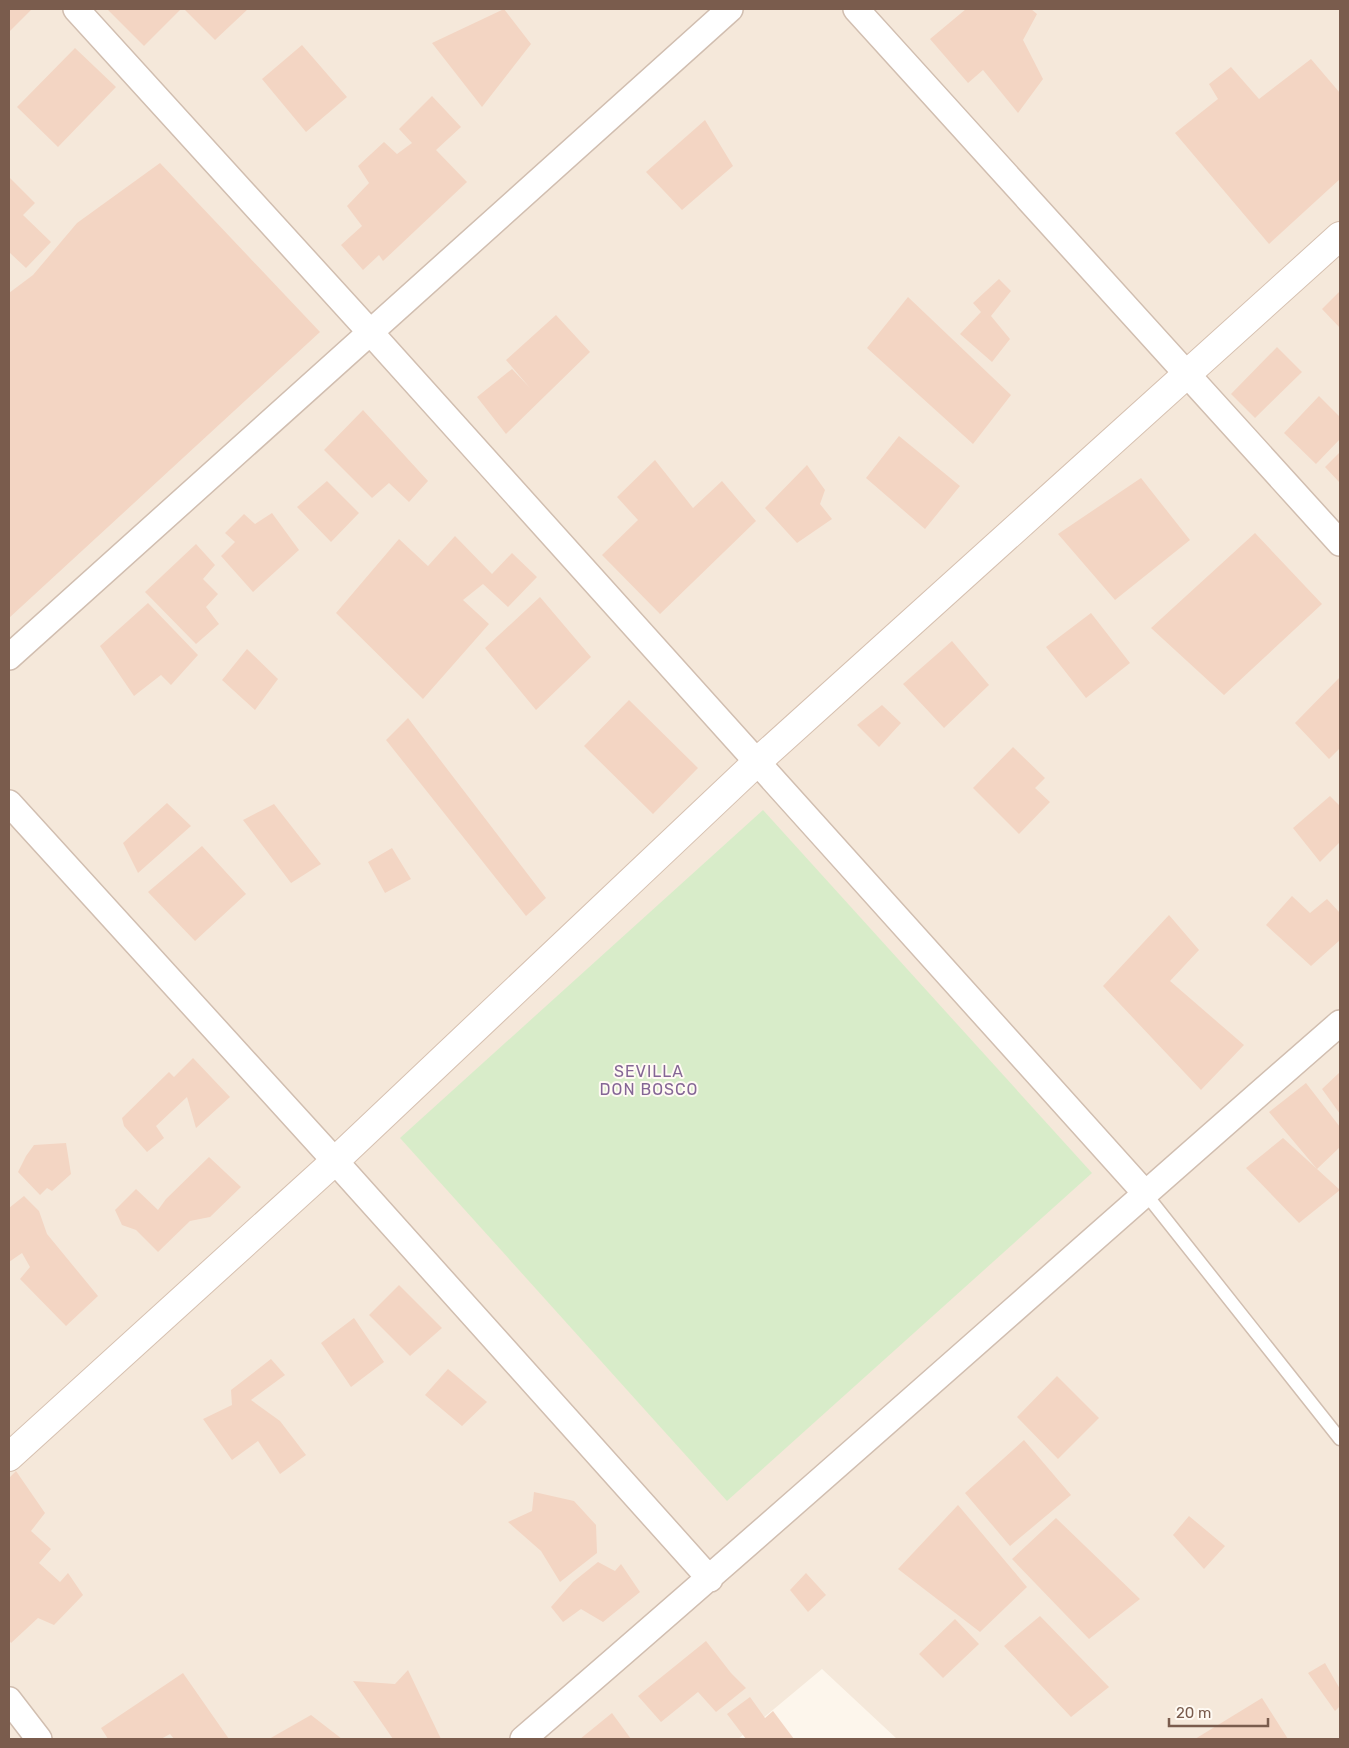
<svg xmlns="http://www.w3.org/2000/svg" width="1349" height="1748" font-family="Rubik,sans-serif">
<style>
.residential{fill:#f5e8da}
.green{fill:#d8ecc9}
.building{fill:#f3d5c3}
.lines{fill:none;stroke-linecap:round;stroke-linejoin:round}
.lane-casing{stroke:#d1beb0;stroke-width:15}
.street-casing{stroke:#d1beb0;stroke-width:28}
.secondary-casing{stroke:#d6c0b0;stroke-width:30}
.lane{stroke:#fff;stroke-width:12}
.street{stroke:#fff;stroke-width:25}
.secondary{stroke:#fff;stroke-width:28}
.labels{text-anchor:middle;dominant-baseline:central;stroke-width:4;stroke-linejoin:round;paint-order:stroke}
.quarter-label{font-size:16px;letter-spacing:1px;fill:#846695;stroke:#fffaf3}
</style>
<rect width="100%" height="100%" fill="#fdf6ec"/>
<path class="residential" d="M9 9H1340V1739H897L822 1669 738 1739H9Z"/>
<path class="green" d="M763 810 1092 1173 727 1501 400 1138Z"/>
<path class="building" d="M9 9H32L9 32Z
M109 9H181L144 46 108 10Z
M184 9H248L215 40Z
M504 9 531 44 482 107 432 43Z
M966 9H1031L1037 14 1023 40 1043 79 1018 113 983 70 968 83 930 39Z
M302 45 347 97 306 132 262 79Z
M75 48 116 87 58 147 17 107Z
M1311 59 1340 93V179L1269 244 1175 133 1218 99 1209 84 1231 67 1259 99Z
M432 96 461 127 436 150 467 182 383 261 379 255 363 270 341 245 362 226 347 206 369 183 358 166 384 142 397 154 412 143 399 129Z
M705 120 733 166 682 210 646 172Z
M160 163 320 332 9 618V293L33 275 77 223Z
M10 178 35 203 23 215 51 242 26 268 9 252Z
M999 279 1011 291 991 316 1010 339 992 362 960 334 981 312 973 303Z
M1340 291V328L1322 309Z
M908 297 1011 395 973 444 867 348Z
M556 315 590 352 506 434 477 397 512 369 530 388 506 360Z
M1277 347 1302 372 1255 418 1231 394Z
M1319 396 1340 417V439L1316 464 1284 433Z
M363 410 428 481 409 502 389 483 372 498 324 450Z
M899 436 960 486 925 529 866 478Z
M1340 452V483L1325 467Z
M655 460 693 508 722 481 756 521 660 614 602 555 638 520 617 497Z
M807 465 825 490 820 504 832 519 797 543 765 508Z
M1141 478 1190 540 1115 600 1058 534Z
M327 481 359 513 331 542 297 507Z
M272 513 299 550 253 592 221 556 235 542 225 533 244 514 255 524Z
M1255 533 1322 604 1224 695 1151 628Z
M455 536 492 574 512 553 537 577 508 607 483 584 463 600 489 624 423 699 336 613 399 539 428 566Z
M196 544 215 565 203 579 218 594 206 607 219 624 196 644 145 592Z
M540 597 591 657 536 710 485 648Z
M148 603 198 655 171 685 161 675 134 696 100 646Z
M1091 613 1130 663 1086 698 1046 647Z
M952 641 989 685 944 728 903 684Z
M247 649 278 679 255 710 222 680Z
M1340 677V748L1329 759 1295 723Z
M629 700 698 768 653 814 584 746Z
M882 705 901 723 879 747 857 725Z
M408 718 546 898 526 916 386 740Z
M1013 747 1045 778 1035 788 1050 802 1019 834 973 788Z
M1330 796 1340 806V842L1320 862 1293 828Z
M167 803 191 826 138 873 123 843Z
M274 804 321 864 291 883 243 820Z
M202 846 246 894 195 941 148 892Z
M392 848 411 879 385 893 368 862Z
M1292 896 1310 913 1327 899 1340 913V940L1311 966 1266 925Z
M1169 915 1199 950 1170 981 1244 1045 1201 1090 1103 986Z
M193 1058 230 1097 196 1128 187 1097 156 1126 164 1138 147 1152 124 1126 122 1118 169 1072 174 1077Z
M1340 1072V1114L1322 1089Z
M1306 1083 1340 1127V1147L1317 1169 1269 1112Z
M1283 1138 1340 1190 1299 1223 1246 1168Z
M66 1143 71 1174 52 1191 47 1188 40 1195 18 1172 26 1156 34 1145Z
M209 1157 241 1187 210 1217 190 1221 158 1252 136 1230 122 1225 115 1210 136 1189 158 1210 166 1199Z
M24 1196 39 1211 47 1234 98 1296 66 1326 20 1279 30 1267 22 1253 9 1262V1208Z
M399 1285 442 1328 410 1356 369 1315Z
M354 1318 384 1362 351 1387 321 1343Z
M271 1359 285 1375 251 1400 280 1421 306 1455 280 1474 258 1441 232 1460 203 1419 232 1405 231 1390Z
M448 1369 487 1402 462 1426 425 1395Z
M1057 1376 1099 1418 1058 1459 1017 1417Z
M1024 1440 1071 1495 1010 1546 965 1493Z
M16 1471 45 1513 31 1531 51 1549 39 1563 60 1582 68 1573 83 1595 54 1625 38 1618 11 1643 9 1640V1566L10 1565 9 1563V1478Z
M534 1492 574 1501 596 1525 597 1553 560 1582 541 1551 508 1522 532 1511Z
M958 1505 1027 1587 980 1632 898 1569Z
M1189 1516 1225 1546 1204 1569 1173 1535Z
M1056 1518 1140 1599 1089 1639 1012 1559Z
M598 1562 615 1571 621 1564 640 1592 603 1622 581 1609 563 1622 551 1607 573 1582Z
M806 1573 826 1595 808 1612 790 1590Z
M1040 1616 1109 1687 1071 1717 1004 1646Z
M955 1619 979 1644 943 1678 919 1654Z
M706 1641 731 1673 746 1688 716 1712 698 1692 661 1722 638 1696Z
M1325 1663 1340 1689V1706L1335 1711 1308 1673Z
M408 1670 441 1739H393L353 1681 395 1684Z
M183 1673 229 1739H174L170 1734 161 1739H108L101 1728Z
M750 1697 765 1718 773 1711 794 1739H746L727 1714Z
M1262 1698 1288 1739H1195Z
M612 1713 631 1739H580Z
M311 1715 342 1739H269Z"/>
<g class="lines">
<g class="lane-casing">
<path id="lane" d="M1145 1193 1340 1439"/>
</g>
<g class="street-casing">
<path id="street" d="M76 9 371 333 1145 1193
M856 9 1340 543
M9 657 730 9
M9 803 335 1161 710 1579
M9 1700 39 1739
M523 1739C798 1503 1067 1261 1340 1023"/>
</g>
<g class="secondary-casing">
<path id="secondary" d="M9 1457 335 1161 757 762 1340 236"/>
</g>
<use href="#lane" class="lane"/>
<use href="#street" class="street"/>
<use href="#secondary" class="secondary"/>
</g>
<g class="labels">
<g class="quarter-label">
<text x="649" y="1071">SEVILLA<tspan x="649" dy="18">DON BOSCO</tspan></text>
</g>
</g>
<rect width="1349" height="1748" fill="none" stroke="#7a5c4d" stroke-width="20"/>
<path d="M1169 1718v8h99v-8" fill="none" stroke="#7a5c4d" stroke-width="2.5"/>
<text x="1176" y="1718" font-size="15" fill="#7a5c4d" stroke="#fffaf3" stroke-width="4" paint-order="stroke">20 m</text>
</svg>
